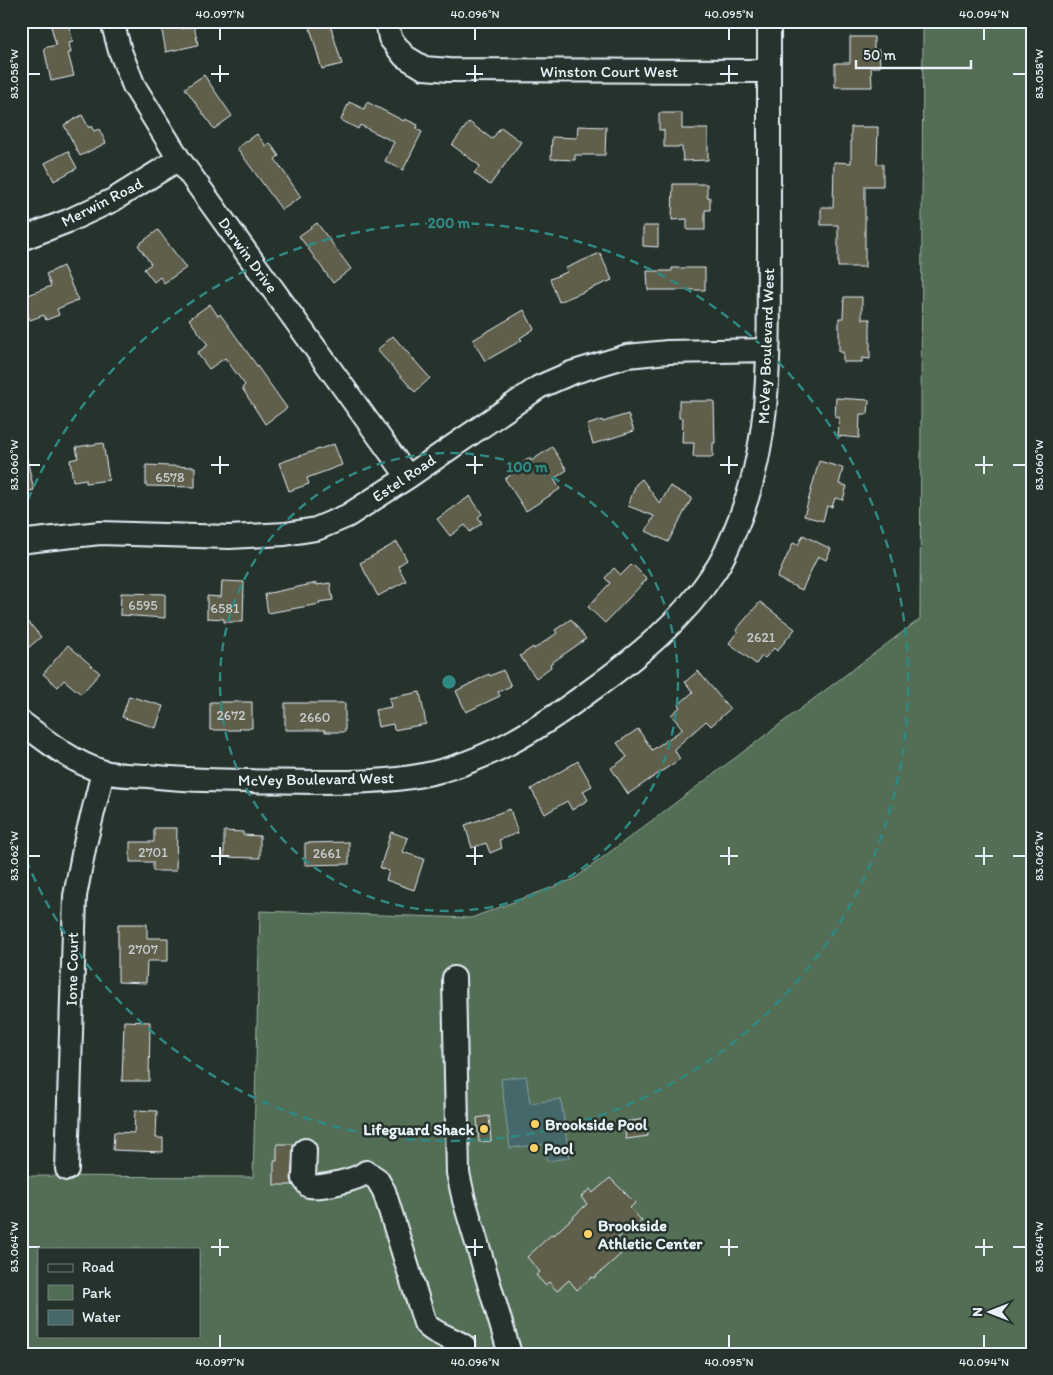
<svg xmlns="http://www.w3.org/2000/svg" width="1053" height="1375" font-family="Itim,sans-serif">
<style>
.green{fill:#526e55;stroke:#9db0a6;fill-rule:evenodd}
.water{fill:#45696a;stroke:#869fa3}
.building{fill:#605f4b;stroke:#e8f1f8}
.lines{fill:none;stroke-linecap:round;stroke-linejoin:round}
.minor-casing{stroke:#e8f1f8;stroke-width:26}
.minor{stroke:#26332d;stroke-width:22}
.ticks{fill:none;stroke:#e8f1f8;stroke-width:2}
.ring{fill:none;stroke:#308883;stroke-width:2.5;stroke-dasharray:9 6}
.poi-dot{fill:#ffd166;stroke:#26332d;stroke-width:2}
.labels{text-anchor:middle;dominant-baseline:central;stroke-width:5;stroke-linejoin:round;paint-order:stroke}
.number-label{font-size:14px;fill:#c6cccd}
.street-label{font-size:16px;fill:#e8f1f8;stroke:#26332d}
.poi-label{font-size:16px;font-weight:bold;fill:#e8f1f8;stroke:#26332d;text-anchor:start}
.centre{fill:#308883;stroke:#26332d;stroke-width:2.5}
.ring-label{font-size:15px;text-anchor:middle;font-weight:bold;fill:#308883;stroke:#26332d;stroke-width:5;stroke-linejoin:round;paint-order:stroke}
.neatline{fill:none;stroke:#e8f1f8;stroke-width:2}
.ticks-label{font-size:12px;text-anchor:middle;fill:#e8f1f8}
</style>
<rect width="100%" height="100%" fill="#26332d"/>
<filter id="ink" filterUnits="userSpaceOnUse"><feTurbulence type="fractalNoise" baseFrequency=".02" numOctaves="2"/><feDisplacementMap in="SourceGraphic" scale="10" xChannelSelector="R" yChannelSelector="G"/><feConvolveMatrix kernelMatrix="1 2 1 2 8 2 1 2 1" color-interpolation-filters="sRGB"/></filter>
<g filter="url(#ink)">
<path class="green" d="M923 21H1032V1354H21V1176L253 1177 260 911 471 918 574 879 920 619ZM39 1249H199V1336H39Z"/>
<path class="water" d="M526 1076 530 1103 561 1099 569 1158 547 1161 545 1144 510 1148 501 1079Z"/>
<path class="building" d="M160 21H180L182 29 194 26 198 45 166 52Z
M308 21H329L342 64 322 69Z
M68 22 73 42 69 43 71 53H68L74 76 51 81 44 48 56 45 51 26Z
M850 37H874V50H879L880 67H871L872 87H835V63H850Z
M204 75 232 116 214 129 185 88Z
M349 102 364 109 367 102 404 121 405 119 418 125 416 129 422 132 403 170 385 161 394 142 360 125 358 129 341 120Z
M659 113H682V129H708V160L683 161 682 147H664V130H659Z
M82 115 89 128 91 126 94 131 99 129 106 143 80 156 64 125Z
M469 122 492 139 501 127 521 142 490 185 474 173 480 166 452 145Z
M578 126 606 127 605 155H575V160L551 159 552 137 577 138Z
M851 127H878L877 164H883V186H865V267H838V225H821V207H833L834 162 851 163Z
M257 134 266 146 270 143 279 156 275 159 301 197 282 210 237 148Z
M68 151 77 168 54 181 45 163Z
M673 184H707V197H710V210H705V230H687V219L672 220Z
M317 223 351 269 333 283 299 236Z
M643 226H658V247L643 246Z
M158 230 186 268 164 283 160 277 154 282 144 269 151 264 138 245Z
M600 253 612 280 559 302 550 279 567 272 566 268Z
M63 266 78 300 57 309 59 315 46 320 44 315 30 320 21 298 51 286 46 274Z
M672 268H705V290H648L647 271H672Z
M844 297H862V319H870V359L862 358V362H843V352H839V318H843Z
M210 304 218 316 220 314 287 408 265 424 242 388 245 385 225 358 209 369 197 353 208 345 189 319Z
M524 310 534 329 520 338 522 340 485 361 473 340Z
M393 336 430 378 415 392 377 350Z
M836 398 869 400 868 414H860L859 438 838 436 839 417H835Z
M679 401H714L715 443H713V457H693L694 443H682L683 418H679Z
M628 414 634 431 593 444 587 425 602 420 603 422Z
M103 443 109 480 86 483V479L73 481 70 460 78 458 76 447Z
M334 444 342 465 307 478 309 484 289 491 279 463Z
M552 447 567 470 554 479 560 489 526 511 505 479 516 471 514 468 530 458 531 461Z
M21 455H26L34 490 21 493Z
M819 461 843 468 839 484 847 486 843 500 835 498 832 507 827 506 823 521 804 516Z
M146 465 195 467V487L146 486Z
M642 479 660 504 670 486 692 498 668 542 646 531 654 516 628 506 636 484Z
M470 496 482 514 478 517 482 523 470 532 465 525 450 536 437 519Z
M803 535 831 549 826 560 818 556 802 590 777 578 793 543 798 545Z
M397 542 407 560 398 566 406 581 378 596 360 563Z
M632 564 647 579 605 623 588 607 610 583 605 578 614 568 621 575Z
M222 581 244 582 243 622H224V619L207 618V596L221 597Z
M317 583V585L330 583 333 600 319 602 320 604 268 613 265 594Z
M121 593 165 594V618L120 615Z
M760 602 795 629 777 651 774 648 765 658 762 656 756 664 729 643 738 631 736 630Z
M21 613 41 637 21 654Z
M571 619 586 639 550 664 551 667 536 678 520 656 533 647 534 649 557 633 555 630Z
M68 645 100 673 81 694 64 680 58 687 43 674Z
M503 670 511 686 498 692 500 696 466 712 456 691 489 674 490 676Z
M698 671 730 709 711 726 706 721 674 749 680 759 628 794 611 768 627 757 617 743 638 729 652 750 683 729 671 715 680 707 678 705 693 692 685 682Z
M420 692 426 724 394 730 393 724 378 727 375 710 391 707 389 698Z
M129 696 163 706 156 728 122 717Z
M210 702H252V728H240V730H210Z
M285 703H345V732H325V730H285Z
M578 761 592 786 583 791 588 800 572 810 567 801 545 814 531 789Z
M510 809 518 833 499 840 502 848 490 853 486 843 472 848 465 825Z
M154 828H177L176 871H153V862H130V842H154Z
M224 831 243 832V835L260 836V858L224 857Z
M391 832 408 838 403 852 424 859 414 890 386 880 389 871 380 868Z
M349 842V864L305 865V843Z
M118 924H147V938H168V961H147L146 983 118 982Z
M124 1021 150 1022 149 1081H122Z
M135 1110 157 1111 156 1138H163V1152L113 1150 114 1132 134 1133Z
M489 1116 491 1141 479 1142 477 1118Z
M646 1119 648 1136 626 1139 624 1122Z
M277 1144H294L291 1179 293 1185H274V1161H277Z
M610 1178 635 1203 630 1208 642 1221 633 1230 630 1227 612 1243 621 1254 594 1278 592 1277 577 1290 569 1280 557 1291 549 1282 545 1285 536 1275 540 1272 527 1257 552 1234 554 1235 587 1204 581 1197 590 1189 593 1193Z"/>
<g class="lines">
<g class="minor-casing">
<path id="minor" d="M112 21 120 51 134 86 179 159 408 477
M387 21 390 38 404 56 424 68 449 70 769 71
M21 239 68 221 113 200 179 159
M21 543 27 541 100 533 229 537 285 534 316 529 347 516 408 477 539 387 571 373 627 356 668 352 768 350
M21 722C46 741 72 762 101 771 116 776 133 775 148 776 204 782 260 781 316 782 352 782 388 782 423 775 485 763 540 728 590 691 637 657 683 620 715 571 724 558 730 543 736 528 774 438 768 346 769 250 769 174 769 98 769 21
M454 978 458 1173 464 1200 510 1354
M305 1150 304 1179 309 1186C321 1188 357 1180 366 1172
M67 1169 75 896 85 844 103 772
M371 1175 377 1179 384 1191 425 1323C433 1334 453 1338 464 1346"/>
</g>
<use href="#minor" class="minor"/>
</g>
</g>
<path class="ticks" d="M220 28V40M475 28V40M729 28V40M984 28V40M220 65V82M475 65V82M729 65V82M28 74H40M211 74H229M466 74H483M720 74H738M1013 74H1026M220 456V474M475 456V474M729 456V474M984 456V474M28 465H40M211 465H229M466 465H483M720 465H738M975 465H993M1013 465H1026M220 847V865M475 847V865M729 847V865M984 847V865M28 856H40M211 856H229M466 856H483M720 856H738M975 856H993M1013 856H1026M220 1239V1256M475 1239V1256M729 1239V1256M984 1239V1256M28 1247H40M211 1247H229M466 1247H483M720 1247H738M975 1247H993M1013 1247H1026M220 1335V1348M475 1335V1348M729 1335V1348M984 1335V1348"/>
<g class="ring">
<circle cx="449" cy="682" r="229"/>
<path d="M22 514A459 459 0 1 1 22 850"/>
</g>
<g class="poi-dot">
<circle cx="535" cy="1124" r="5"/>
<circle cx="484" cy="1129" r="5"/>
<circle cx="534" cy="1148" r="5"/>
<circle cx="588" cy="1234" r="5"/>
</g>
<g class="labels">
<g class="number-label">
<text x="170" y="477">6578</text>
<text x="143" y="605">6595</text>
<text x="225" y="608">6581</text>
<text x="761" y="637">2621</text>
<text x="231" y="715">2672</text>
<text x="315" y="717">2660</text>
<text x="153" y="852">2701</text>
<text x="327" y="853">2661</text>
<text x="143" y="949">2707</text>
</g>
<g class="street-label">
<text x="609" y="71">Winston Court West</text>
<text transform="translate(102 202) rotate(-27)">Merwin Road</text>
<text transform="translate(248 255) rotate(54)">Darwin Drive</text>
<text transform="translate(766 346) rotate(-88)">McVey Boulevard West</text>
<text transform="translate(404 478) rotate(-34)">Estel Road</text>
<text transform="translate(316 779) rotate(-1)">McVey Boulevard West</text>
<text transform="translate(72 969) rotate(-89)">Ione Court</text>
</g>
<g class="poi-label">
<text x="545" y="1124">Brookside Pool</text>
<text x="474" y="1129" text-anchor="end">Lifeguard Shack</text>
<text x="544" y="1148">Pool</text>
<text x="598" y="1225">Brookside<tspan x="598" dy="18">Athletic Center</tspan></text>
</g>
</g>
<circle cx="449" cy="682" r="8" class="centre"/>
<g class="ring-label">
<text x="449" y="228">200 m</text>
<text x="527" y="472">100 m</text>
</g>
<rect width="1053" height="1375" fill="none" stroke="#26332d" stroke-width="55"/>
<rect x="38" y="1248" width="162" height="90" fill="#26332d" stroke="#747f7e"/>
<rect x="48" y="1264" width="25" height="8" fill="#26332d" stroke="#747f7e"/>
<text x="82" y="1272" font-size="15" fill="#e8f1f8">Road</text>
<rect x="48" y="1285" width="25" height="15" fill="#526e55" stroke="#747f7e"/>
<text x="82" y="1298" font-size="15" fill="#e8f1f8">Park</text>
<rect x="48" y="1310" width="25" height="15" fill="#45696a" stroke="#747f7e"/>
<text x="82" y="1322" font-size="15" fill="#e8f1f8">Water</text>
<g transform="translate(990 1312) rotate(270)" stroke="#26332d" stroke-width="4" paint-order="stroke">
<path d="M0-4L9 19L0 12L-9 19Z" fill="#e8f1f8"/>
<text y="-8" font-size="14" font-weight="bold" text-anchor="middle" fill="#e8f1f8">N</text>
</g>
<path d="M856 60v8h115v-8" fill="none" stroke="#e8f1f8" stroke-width="2.5"/>
<text x="863" y="60" font-size="15" fill="#e8f1f8" stroke="#26332d" stroke-width="4" paint-order="stroke">50 m</text>
<rect x="28" y="28" width="998" height="1320" class="neatline"/>
<g class="ticks-label">
<text x="220" y="18">40.097°N</text>
<text x="475" y="18">40.096°N</text>
<text x="729" y="18">40.095°N</text>
<text x="984" y="18">40.094°N</text>
<text transform="translate(1039 74) rotate(-90)" y="4">83.058°W</text>
<text transform="translate(14 74) rotate(-90)" y="4">83.058°W</text>
<text transform="translate(1039 465) rotate(-90)" y="4">83.060°W</text>
<text transform="translate(14 465) rotate(-90)" y="4">83.060°W</text>
<text transform="translate(1039 856) rotate(-90)" y="4">83.062°W</text>
<text transform="translate(14 856) rotate(-90)" y="4">83.062°W</text>
<text transform="translate(1039 1247) rotate(-90)" y="4">83.064°W</text>
<text transform="translate(14 1247) rotate(-90)" y="4">83.064°W</text>
<text x="220" y="1366">40.097°N</text>
<text x="475" y="1366">40.096°N</text>
<text x="729" y="1366">40.095°N</text>
<text x="984" y="1366">40.094°N</text>
</g>
</svg>
